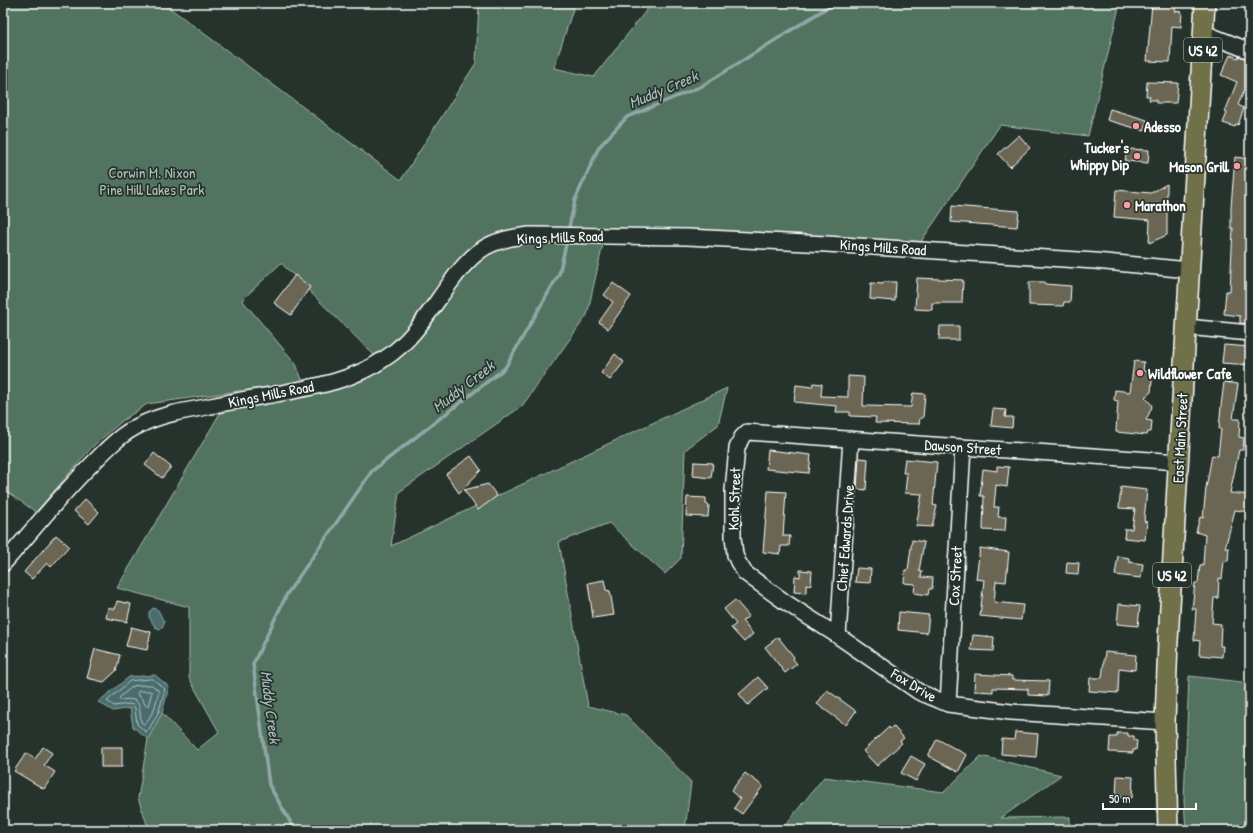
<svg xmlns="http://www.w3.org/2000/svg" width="1253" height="833" font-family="'Patrick Hand',sans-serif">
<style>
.green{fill:#51735e;stroke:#a8b9ae;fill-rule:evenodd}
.water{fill:#496d6e;stroke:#92a7a8}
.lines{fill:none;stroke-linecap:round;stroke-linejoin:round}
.shore{stroke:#b6c5c5;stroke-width:1}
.stream{stroke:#92a7a8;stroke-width:3.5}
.building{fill:#6a6653;stroke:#fff}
.minor-casing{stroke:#fff;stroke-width:18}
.major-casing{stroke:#fff;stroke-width:22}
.minor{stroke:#26332d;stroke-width:15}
.major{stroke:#70704a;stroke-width:19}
.poi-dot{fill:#ff9aa2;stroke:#26332d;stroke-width:1.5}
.labels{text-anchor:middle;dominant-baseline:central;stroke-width:3.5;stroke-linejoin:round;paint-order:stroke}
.shield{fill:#26332d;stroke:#bec2c0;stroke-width:1}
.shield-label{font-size:14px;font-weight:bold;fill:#fff}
.poi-label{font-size:15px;font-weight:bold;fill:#fff;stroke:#26332d;text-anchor:start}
.park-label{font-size:15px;fill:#b1c0b7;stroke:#26332d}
.street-label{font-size:15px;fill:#fff;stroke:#26332d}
.water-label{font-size:16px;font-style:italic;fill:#adbdbe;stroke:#26332d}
</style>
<rect width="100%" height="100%" fill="#26332d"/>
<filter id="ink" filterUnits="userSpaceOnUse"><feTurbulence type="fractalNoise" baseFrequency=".025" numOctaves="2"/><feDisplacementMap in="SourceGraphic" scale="8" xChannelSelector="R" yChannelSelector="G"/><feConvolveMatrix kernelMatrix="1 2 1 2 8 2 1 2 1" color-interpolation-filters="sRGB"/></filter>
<g filter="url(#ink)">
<path class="green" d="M3 3H163L401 180 476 63 479 3H575L554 68 594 77 652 3H1120L1088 136 1000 125 916 249 605 235 587 315 522 406 399 492 391 546 727 388 718 425 685 450 681 558 665 574 609 523 559 542 588 706 626 715 691 782 685 829 687 830H149L138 798 148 739 162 713 197 750 219 732 189 678V607L117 588 226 403 306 389 379 360 281 263 242 300 296 364 303 382 147 404 122 421 92 447 36 512 3 489ZM530 235 599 236 485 249ZM481 250 395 342 474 252Z
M1189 676 1250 683V830H1186L1184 801Z
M981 756 1061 775 1001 818 1070 817V830H781L824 777 944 792Z"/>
<path class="water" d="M153 608 158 610 164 622 163 626 160 629 155 627 149 617V612Z
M155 675 169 687 162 713 148 739 133 727 130 708 113 711 98 702 129 677Z"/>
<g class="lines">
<path class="shore" d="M153 679 165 689 159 711 148 731 146 732 137 724 135 708 133 705 129 704 114 706 107 701 130 681Z
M152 685 159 691 154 710 146 723 144 724 141 722C139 704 141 697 120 700L119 698 133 686Z
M139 691H150L152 692 148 706H146L142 699 137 694Z"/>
<path class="stream" d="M568 232 575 200 599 147 627 117 702 86 828 7 843 3
M295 830 269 785 253 664 287 594 372 471 505 368 559 274 567 240"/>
</g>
<path class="building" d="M1152 3H1176L1175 11 1182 12 1181 27 1172 26 1170 62 1147 61Z
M1230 55 1238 58 1239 56 1250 60V85L1247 84 1238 105 1244 108 1238 125 1236 124 1235 127 1223 123 1227 113 1225 112 1237 82 1221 75Z
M1147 82 1178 83 1176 103H1156V100H1149L1150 96H1146Z
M1110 109 1147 120 1145 131 1107 120Z
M1019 135 1030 148 1010 167 998 154Z
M1127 149 1149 150 1148 163 1125 161Z
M1235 157 1250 159V324L1240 323V316L1224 314 1226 291H1230L1233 228H1231V207Z
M1167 184V235L1149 243 1150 220 1114 217 1116 190 1151 193Z
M952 206 1019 211 1017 227 951 222Z
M295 275 310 287 291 315 274 303Z
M917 278 963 280 962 303H932V310L915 309Z
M883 282H896L895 301 870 299 871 283 883 284Z
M1029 282H1045V284L1071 286 1070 302H1064L1063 306 1029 305Z
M613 283 631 296 608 329 599 322 613 302 604 295Z
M940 326H959V340H939Z
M1224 345 1250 347V365L1222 363Z
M615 354 624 362 610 380 601 373Z
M1134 361 1144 362 1143 371 1153 372 1151 392 1145 397 1151 404 1152 407 1146 420 1152 421 1151 432H1148L1147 435 1116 432 1118 401 1114 400 1115 390 1130 392Z
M848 376 864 377 863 406 911 407 913 393 925 394 923 418H920L919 424 875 423 876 417 850 416V412H836L837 406 794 402 796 385 812 387 813 383 822 384 821 396 848 397Z
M1224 382 1238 384 1233 419H1240L1239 437 1244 438 1243 450H1239L1230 493 1250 495V512L1235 510 1225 548H1229L1228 561H1224L1222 579 1219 578 1218 598H1214L1212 623 1221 624 1220 646H1223L1222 657 1199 655 1200 641 1194 640 1196 609H1192L1195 583H1198L1200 565H1203L1205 535 1196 532 1200 517 1203 518 1206 488 1212 455 1218 456 1221 429H1219L1221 406Z
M993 409 1006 410 1005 417H1013L1012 428 991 426Z
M768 450 811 455 809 473 766 469Z
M154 453 171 467 162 478 145 465Z
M471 456 481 470 459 493 446 474Z
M859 458 868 459 866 490 857 489Z
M905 459 937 462 933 505 937 506 932 527 916 526 922 494 905 493 907 473H903Z
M694 462 713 463 711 478 693 476Z
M997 466 1009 467 1007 487 996 485 994 507H999L998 517H1006L1005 531 983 530 984 496H980L983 469 997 471Z
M488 484 497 496 478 510 464 490Z
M1121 487 1147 490 1144 521 1147 522 1145 540 1124 538 1125 529H1132L1135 509 1119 508Z
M768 491 786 492 783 536H790L789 546H781L780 554 763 552Z
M687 497 706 498V504L709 505 708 517 686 516Z
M85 499 99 512 89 524 74 511Z
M56 535 69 546 51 567 47 563 32 579 24 572Z
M912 540 924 542 919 571H922L921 577 933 578 932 589H929L928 595 914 593 915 584 904 583 905 570H908Z
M980 548 1009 552 1006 582 996 581 994 602 1023 605 1021 620 980 616 984 580 976 579Z
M1118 556 1129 558V562L1143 564 1141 578 1115 575Z
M1067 562 1079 563 1078 574 1066 573Z
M857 568 871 569 870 583 855 582Z
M800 570 812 571 811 585 806 584V593L794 592 795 576 800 577Z
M604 580 606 590 610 591 614 615 593 618 588 583Z
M735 600 749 616 742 621 753 634 744 642 731 628 736 624 724 609Z
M117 601 131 604 127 622 106 618 108 607 115 609Z
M1119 604 1140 606 1138 626 1117 624Z
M899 612 929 615 927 633 898 630Z
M131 627 151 632 147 650 126 646Z
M973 635 994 637 993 651 971 650Z
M778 637 794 657 793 659 797 664 785 673 765 647Z
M95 649 120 655 116 671 104 682 87 678Z
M1105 652 1136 655 1135 670 1119 668 1118 693 1089 691 1090 678H1102Z
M975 674 1012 676V680L1049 681 1048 696 1028 695V689L993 688V692L974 691Z
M758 677 768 688 748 705 739 694Z
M827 690 856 711 846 725 817 704Z
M893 726 904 738 900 741 902 743 877 766 863 751 889 727 890 729Z
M1015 732 1038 734 1036 757 1001 754 1002 739 1014 740Z
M1117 733H1128V736H1134V740L1137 741 1136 750H1133V753L1109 752 1110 737H1117Z
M937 739 967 755 958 772 928 756Z
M43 747 52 753 44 765 55 772 44 789 14 771 26 753 35 759Z
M101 747H122V767H101Z
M911 756 925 764 916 781 901 773Z
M745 773 763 786 742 814 734 808 740 799 731 791Z
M1117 776 1133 777 1132 798 1116 797Z"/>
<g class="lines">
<g class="minor-casing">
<path id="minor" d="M1204 33 1250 51
M1186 327 1250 333
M3 564C32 531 59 497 90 466 105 451 120 434 140 425 160 415 183 411 206 407 229 402 253 398 276 394 314 387 352 381 384 359 412 341 429 312 448 286 457 273 468 259 481 250 495 240 513 237 530 235L687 237 826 244 1095 261 1189 270
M838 636 851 439
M948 704 963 447
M1165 722 1011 712 948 704 919 692 838 636 785 602 745 573 738 562 735 555 733 537V490L737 448 742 437 747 432 1179 462"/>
</g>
<g class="major-casing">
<path id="major" d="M1168 830 1165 722 1168 641 1205 3"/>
</g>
<use href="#minor" class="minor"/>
<use href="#major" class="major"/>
</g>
</g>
<g class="poi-dot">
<circle cx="1136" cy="126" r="4"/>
<circle cx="1137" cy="156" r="4"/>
<circle cx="1237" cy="166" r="4"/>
<circle cx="1127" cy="205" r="4"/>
<circle cx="1140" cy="373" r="4"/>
</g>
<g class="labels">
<g class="shield">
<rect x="1184" y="38" width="38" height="24" rx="3"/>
<rect x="1153" y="563" width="38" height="24" rx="3"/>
</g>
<g class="shield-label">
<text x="1203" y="50">US 42</text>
<text x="1172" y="575">US 42</text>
</g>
<g class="poi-label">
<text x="1144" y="126">Adesso</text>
<text x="1129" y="147" text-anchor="end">Tucker's<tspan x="1129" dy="17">Whippy Dip</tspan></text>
<text x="1229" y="166" text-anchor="end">Mason Grill</text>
<text x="1135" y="205">Marathon</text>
<text x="1148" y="373">Wildflower Cafe</text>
</g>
<g class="park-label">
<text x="152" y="172">Corwin M. Nixon<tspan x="152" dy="17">Pine Hill Lakes Park</tspan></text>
</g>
<g class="street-label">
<text transform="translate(560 237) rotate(-2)">Kings Mills Road</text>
<text transform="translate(883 247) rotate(4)">Kings Mills Road</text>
<text transform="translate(271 394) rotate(-11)">Kings Mills Road</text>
<text transform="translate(1180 438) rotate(-87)">East Main Street</text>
<text transform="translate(963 447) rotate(4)">Dawson Street</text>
<text transform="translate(734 499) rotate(-88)">Kohl Street</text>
<text transform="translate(845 538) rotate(-86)">Chief Edwards Drive</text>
<text transform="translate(955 576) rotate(-87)">Cox Street</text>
<text transform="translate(914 685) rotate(31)">Fox Drive</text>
</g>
<g class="water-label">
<text transform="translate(663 89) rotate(-23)">Muddy Creek</text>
<text transform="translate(463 386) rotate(-38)">Muddy Creek</text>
<text transform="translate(271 707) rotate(83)">Muddy Creek</text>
</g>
</g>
<rect width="1253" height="833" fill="none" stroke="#26332d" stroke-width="16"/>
<rect x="8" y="8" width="1237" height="817" fill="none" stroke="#fff" stroke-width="1.5" filter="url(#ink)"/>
<path d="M1103 803v6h93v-6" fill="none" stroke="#ffffff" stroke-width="2"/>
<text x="1109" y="803" font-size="12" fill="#ffffff" stroke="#26332d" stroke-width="3" paint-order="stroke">50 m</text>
</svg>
